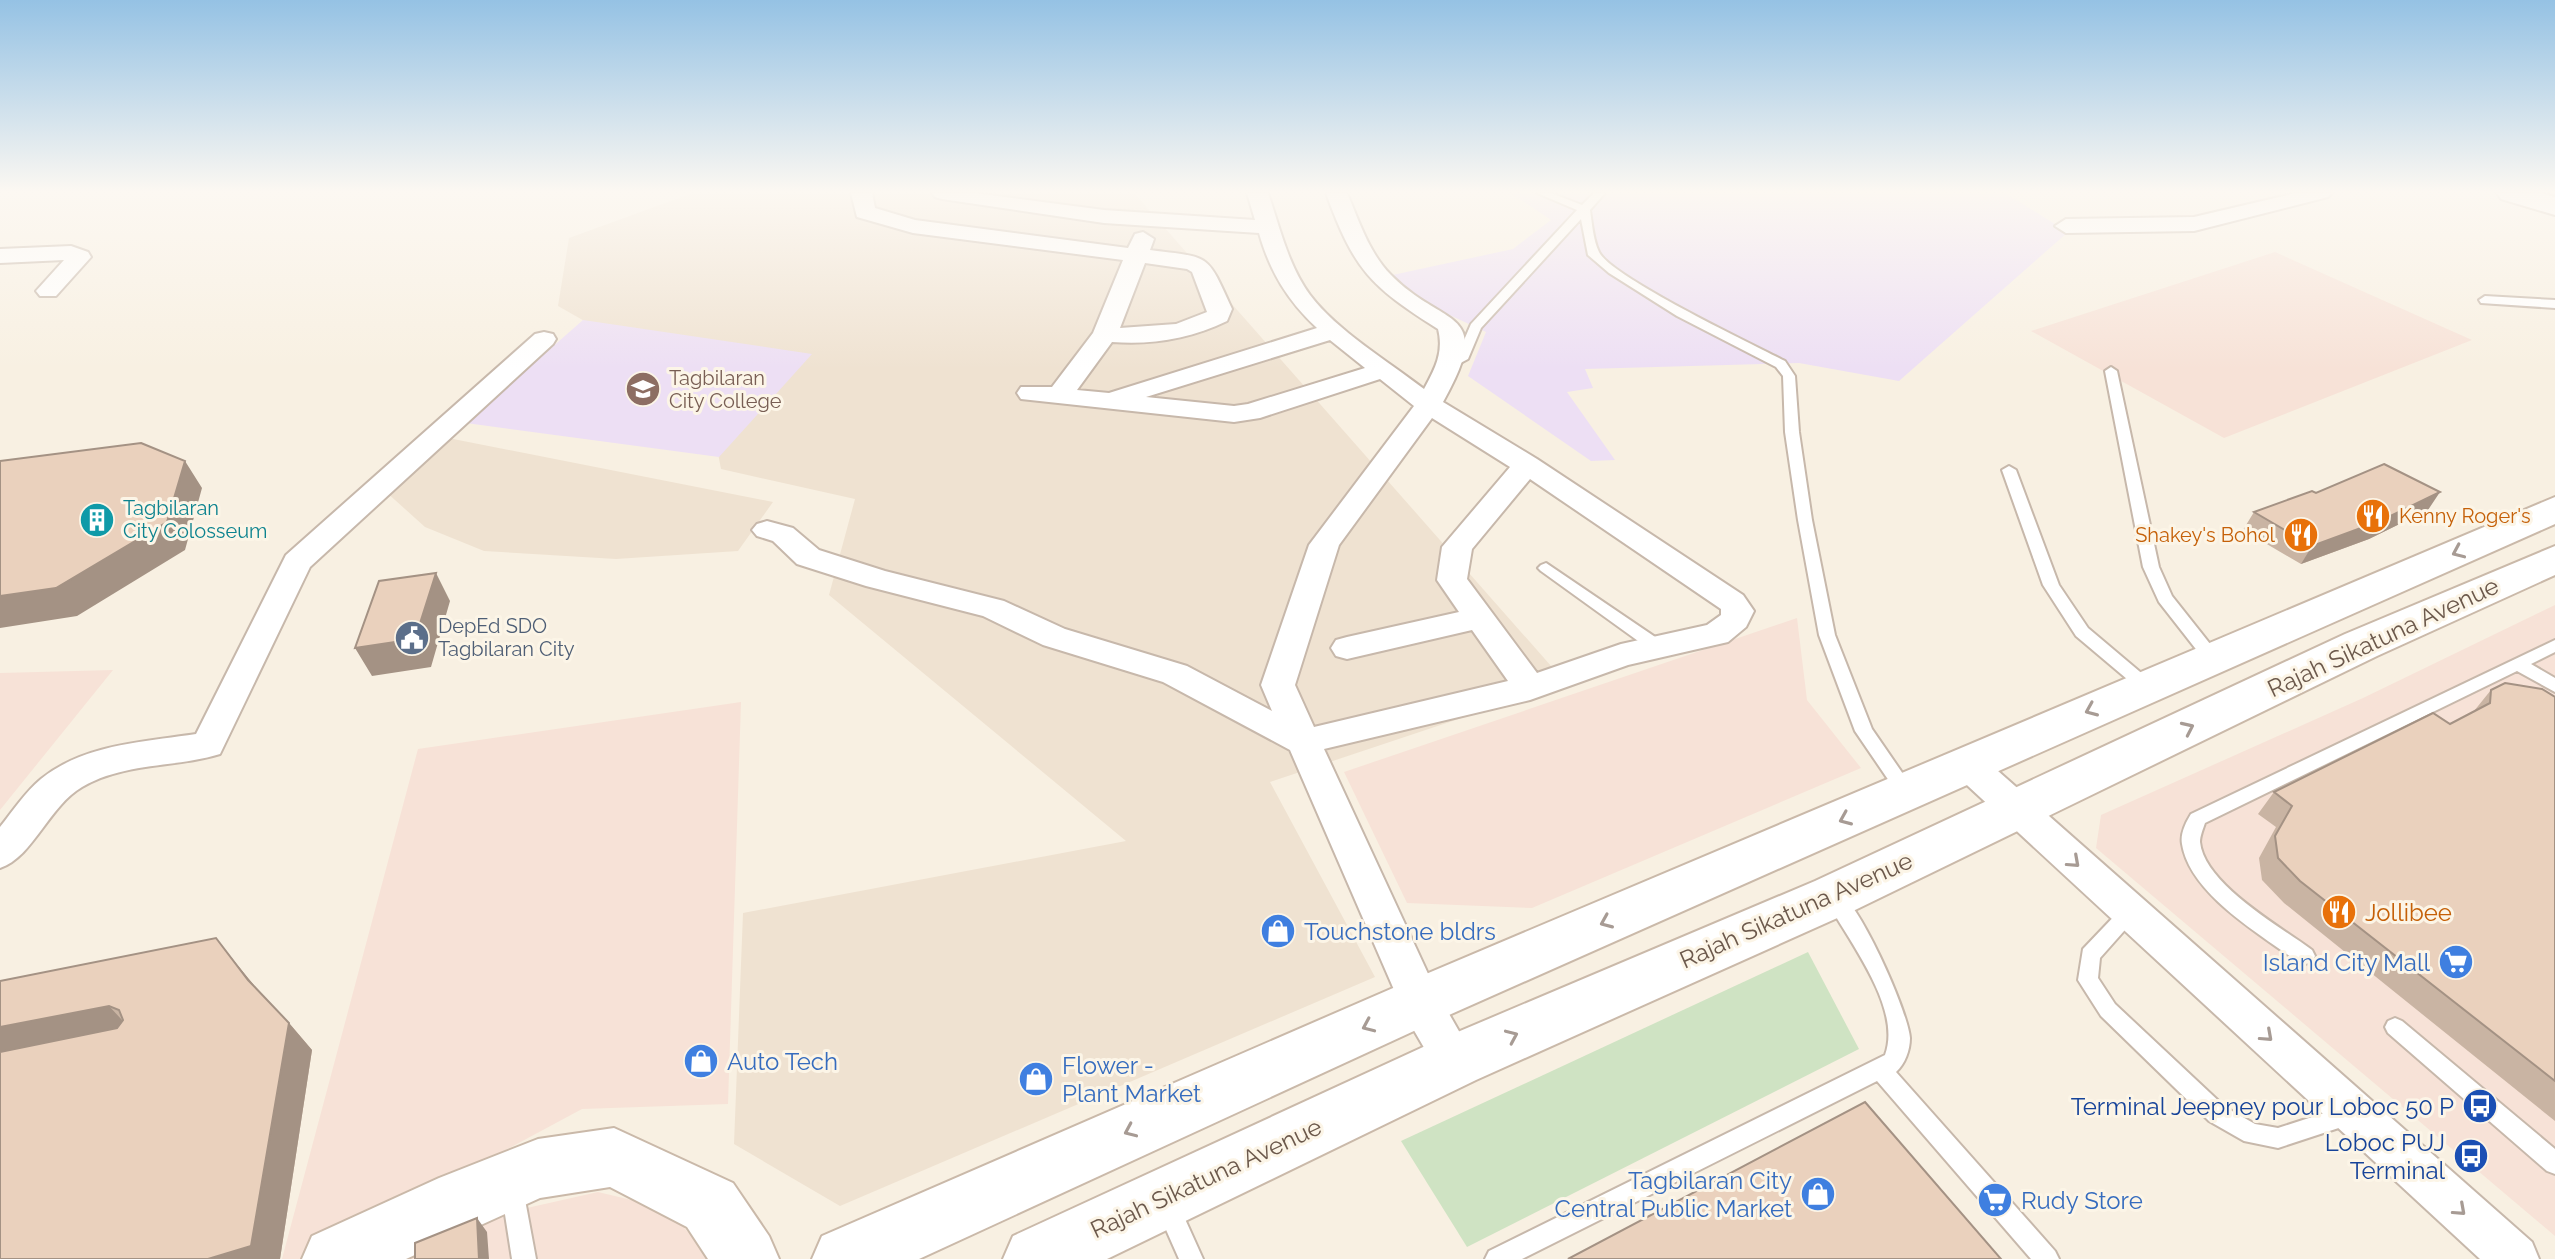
<svg xmlns="http://www.w3.org/2000/svg" width="2555" height="1259" font-family="Raleway,sans-serif">
<style>
.residential{fill:#efe2d1}
.commercial{fill:#f7e2d7}
.education{fill:#eddff4}
.green{fill:#cfe3c3}
.lines{fill:none;stroke-linecap:round;stroke-linejoin:round}
.lane-casing{stroke:#c7b8ab;stroke-width:4}
.street-casing{stroke:#c7b8ab;stroke-width:4}
.secondary-casing{stroke:#cab9a9;stroke-width:4}
.lane{fill:#fff;fill-rule:evenodd}
.street{fill:#fff;fill-rule:evenodd}
.secondary{fill:#fff;fill-rule:evenodd}
.wall{fill:#c9b4a3}
.shaded-wall{fill:#a49284}
.building{fill:#ead1bd;stroke:#a49284;stroke-width:2}
.oneway{stroke:#a79b94}
.labels{text-anchor:middle;dominant-baseline:central;stroke-width:6;stroke-linejoin:round;paint-order:stroke}
.education-label{font-size:20px;fill:#785e54;stroke:#fcf5e7;text-anchor:start}
.culture-label{font-size:20px;fill:#0d838f;stroke:#fcf5e7;text-anchor:start}
.food-label{font-size:20px;fill:#c56008;stroke:#fcf5e7;text-anchor:start}
.service-label{font-size:20px;fill:#4e5e75;stroke:#fcf5e7;text-anchor:start}
.near-street-label{font-size:24px;fill:#6c594c;stroke:#fcf5e7}
.near-food-label{font-size:24px;fill:#c56008;stroke:#fcf5e7;text-anchor:start}
.near-shop-label{font-size:24px;fill:#366cbe;stroke:#fcf5e7;text-anchor:start}
.near-transit-label{font-size:24px;fill:#164399;stroke:#fcf5e7;text-anchor:end}
</style>
<rect width="100%" height="100%" fill="#f8f0e2"/>
<path class="residential" d="M693 193H1134L1566 683 1270 782 1375 977 840 1206 734 1144 743 913 1126 841 829 595 855 499 721 469 706 390 558 306 569 238Z
M438 436 773 502 738 551 616 559 484 551 425 527 375 482Z"/>
<path class="commercial" d="M2275 252 2472 340 2224 438 2031 331Z
M2555 605V1236L2096 848 2101 815 2363 698Z
M1797 618 1807 700 1861 768 1532 908 1407 903 1344 772Z
M113 670 0 810V673Z
M741 702 728 1104 582 1109 302 1259H282L418 749Z
M598 1192 669 1209 705 1253 706 1259H404L482 1218Z"/>
<path class="education" d="M1511 193H2005L2068 232 1899 381 1799 363 1585 369 1593 388 1567 392 1615 460 1591 461 1468 376 1486 332 1411 297 1388 276 1513 249 1551 220Z
M583 320 812 354 719 457 466 423Z"/>
<path class="green" d="M1808 952 1859 1049 1467 1247 1401 1141Z"/>
<g class="lines">
<g class="lane-casing">
<path id="lane" d="M1537 193H1551L1582 205 1594 193H1605L1590 210C1592 223 1593 240 1599 252 1611 277 1754 345 1785 361L1795 376 1799 432 1812 520 1835 635 1872 729 1912 787 1915 792 1912 797H1900L1855 731 1819 635 1798 520 1785 432 1783 376 1776 367 1677 316 1609 273 1588 255 1581 219 1481 328 1468 359 1451 368 1445 364 1458 354 1471 324 1577 210Z
M2485 296 2555 300V308L2481 303 2479 300Z
M2111 367 2117 371 2159 567 2172 596 2218 654 2220 658 2218 662H2206L2159 602 2143 567 2105 371Z
M2009 466 2016 470 2059 585 2088 628 2152 682 2154 686 2152 690H2140L2076 636 2043 585 2002 470Z
M1546 563 1664 643 1666 647 1664 651H1652L1541 571 1538 568 1541 565Z
M2555 640V652L2531 664 2555 678V692L2517 671 2205 823C2203 829 2200 836 2200 842 2204 884 2281 927 2312 950L2315 956 2312 962 2305 964 2298 962C2260 934 2190 894 2182 844 2180 834 2186 822 2191 814Z
M1834 888C1857 896 1908 1011 1910 1038 1910 1050 1905 1064 1896 1072L2055 1251 2059 1259H2031L1877 1081 1522 1259H1485L1489 1251 1885 1055C1903 1007 1846 938 1824 896L1827 890Z
M2130 905 2137 907 2140 913 2100 958 2098 978 2115 1004 2225 1107 2255 1124 2278 1128 2352 1104 2360 1107 2363 1114 2360 1121 2278 1148 2244 1141 2209 1121 2101 1016 2078 980 2083 949 2123 907Z
M2395 1018 2402 1021 2555 1149V1174L2547 1171 2388 1033 2385 1027 2388 1021Z
M512 1178 520 1181 523 1189 536 1259H512L501 1189 504 1181Z
M1168 1196 1176 1199 1203 1259H1179L1156 1207 1160 1199Z"/>
</g>
<g class="street-casing">
<path id="street" d="M851 193H872L875 208 915 220 1128 248 1135 234 1143 232 1154 239 1150 250C1211 258 1206 252 1232 309L1227 321C1190 339 1152 345 1112 342L1077 390 1109 393 1317 328C1288 301 1270 272 1259 233L1104 223 942 199 935 197 932 193H975L1104 210 1255 220 1247 193H1268C1280 228 1288 265 1310 295 1336 330 1389 362 1424 389 1435 369 1444 352 1438 329 1370 286 1354 270 1326 193H1347C1359 221 1369 253 1391 275 1444 329 1496 307 1443 402L1537 459 1743 595 1754 611 1746 627 1728 642 1628 665 1530 700 1324 749 1436 991 1476 1061 1470 1075 1455 1080 1440 1075 1405 1015 1290 750 1163 682 1043 645 983 616 866 586 797 564 773 541 757 536 752 530 757 524 767 521 793 528 819 550 885 571 1004 601 1065 629 1187 666 1272 711 1261 685 1309 545 1414 406 1380 379 1260 418 1234 422 1021 399 1017 393 1021 387H1052L1093 333 1123 260 913 233 857 217ZM1145 263 1187 269 1192 272 1207 312 1176 324 1120 328ZM1330 340 1365 368 1248 404 1234 406 1146 397ZM1432 418 1510 467 1442 547 1437 580 1459 612 1347 637 1336 640 1331 648 1336 656 1347 659 1472 630 1508 681 1314 727 1295 685 1339 545ZM1530 479 1721 609V615L1707 625 1621 644 1537 673 1467 579 1472 549Z
M2296 193H2332L2328 197 2194 231 2066 233 2055 226 2066 219 2194 217Z
M71 246 88 252 91 257 56 296H40L36 291 64 260 0 263V249Z
M544 332 553 334 556 339 553 344 310 567 220 754C175 768 125 762 82 787 49 806 33 857 0 868V827C13 811 25 792 41 779 84 744 144 742 196 734L286 555 535 334Z
M1968 752 1981 756 2532 1242 2539 1259H2480L1955 774 1950 765 1955 756Z"/>
</g>
<g class="secondary-casing">
<path id="secondary" d="M2497 193H2541L2555 197V215L2501 199Z
M2555 497V524L1440 1019 919 1259H812L822 1236 1400 985Z
M2555 546V575L2377 656 1853 911 1476 1080 1107 1259H1003L1013 1236 1434 1042 1815 881 2345 634Z
M614 1128 733 1183 769 1236 779 1259H708L687 1227 610 1187 540 1198 406 1259H302L312 1236 439 1178 538 1139Z"/>
</g>
<use href="#lane" class="lane"/>
<use href="#street" class="street"/>
<use href="#secondary" class="secondary"/>
</g>
<path class="wall" d="M2316 493 2428 510 2369 539 2301 564 2243 530 2254 512Z
M2491 690 2555 697V1121L2284 903 2262 880 2259 858 2276 827 2258 814 2274 792 2450 724 2474 711Z
M239 967 258 990 289 1023 312 1050 280 1259H0V981Z"/>
<path class="shaded-wall" d="M185 461 202 488 185 550 77 616 0 628V596Z
M2440 492 2428 510 2369 539 2301 564 2312 546Z
M436 573 450 601 431 667 372 676 355 648Z
M216 938 239 967 272 1008 248 980Z
M109 1006 135 1034 0 1060V1027Z
M289 1023 312 1050 280 1259H208Z
M477 1218 487 1232 489 1259H479Z"/>
<path class="building" d="M141 443 185 461 167 522 56 588 0 596V461Z
M2384 464 2440 492 2380 521 2312 546 2254 512 2312 491 2316 493Z
M436 573 415 639 355 648 379 581Z
M2505 683 2542 689 2555 697V1081L2300 881 2278 858 2275 836 2292 806 2274 792 2433 713 2450 724 2490 703 2491 690Z
M216 938 248 980 289 1023 251 1246 208 1259H0V1052L117 1028 123 1020 119 1010 109 1006 0 1027V981Z
M1865 1102 2001 1259H1568Z
M477 1218 479 1259H415V1243Z"/>
<defs><path id="oneway-chevron" d="M-2-3.5L2.5 0L-2 3.5" fill="none" stroke-width="1.6" stroke-linecap="round" stroke-linejoin="round" transform="scale(2)"/></defs>
<g class="oneway">
<use href="#oneway-chevron" transform="translate(2458 552) rotate(156)"/>
<use href="#oneway-chevron" transform="translate(2091 710) rotate(157)"/>
<use href="#oneway-chevron" transform="translate(2188 728) rotate(-25)"/>
<use href="#oneway-chevron" transform="translate(1845 819) rotate(157)"/>
<use href="#oneway-chevron" transform="translate(2074 862) rotate(42)"/>
<use href="#oneway-chevron" transform="translate(1606 922) rotate(157)"/>
<use href="#oneway-chevron" transform="translate(1368 1026) rotate(156)"/>
<use href="#oneway-chevron" transform="translate(1512 1036) rotate(-24)"/>
<use href="#oneway-chevron" transform="translate(2267 1036) rotate(42)"/>
<use href="#oneway-chevron" transform="translate(1130 1131) rotate(156)"/>
<use href="#oneway-chevron" transform="translate(2460 1210) rotate(42)"/>
</g>
<linearGradient id="sky" x2="0" y2="1"><stop stop-color="#95c2e4"/><stop offset="0.52" stop-color="#fcf8f2"/><stop offset="1" stop-color="#fcf8f2" stop-opacity="0"/></linearGradient>
<rect width="2555" height="369" fill="url(#sky)"/>
<defs>
<g id="school-disc" transform="scale(1.8)"><circle r="9.5" fill="#8d6e63" stroke="#fcf5e7"/><path d="M0-5L7-2L0 1L-7-2ZM-4 1L0 2.5L4 1V4Q0 6-4 4Z" fill="#fff"/></g>
<g id="restaurant-disc" transform="scale(1.8)"><circle r="9.5" fill="#e8710a" stroke="#fcf5e7"/><path d="M-5-6h1v4h1v-4h1v4h1v-4h1v5L-1.5 .5V6h-2V.5L-5-1ZM5-6V6H3V1.5H1.5Q1.5-4 5-6Z" fill="#fff"/></g>
<g id="building-disc" transform="scale(1.8)"><circle r="9.5" fill="#0f9aa8" stroke="#fcf5e7"/><path d="M-4-6H4V6H1V3H-1V6H-4ZM-2.5-4.3h1.7v1.8h-1.7ZM.8-4.3h1.7v1.8H.8ZM-2.5-1h1.7V.8h-1.7ZM.8-1h1.7V.8H.8Z" fill="#fff"/></g>
<g id="civic-disc" transform="scale(1.8)"><circle r="9.5" fill="#5c6f8a" stroke="#fcf5e7"/><path d="M-.6-6.5H3V-4.5H.6V-3L4-1V1h2V6H-6V1h2V-1L-.6-3ZM-1.2 2.5V6h2.4V2.5Z" fill="#fff"/></g>
<g id="shop-disc" transform="scale(1.8)"><circle r="9.5" fill="#3f7fe0" stroke="#fcf5e7"/><path d="M-5-2.5h2.3a2.7 3.5 0 0 1 5.4 0H5L5.5 6h-11ZM-1.5-2.5h3a1.5 2.3 0 0 0-3 0Z" fill="#fff"/></g>
<g id="supermarket-disc" transform="scale(1.8)"><circle r="9.5" fill="#3f7fe0" stroke="#fcf5e7"/><path d="M-6-5.5h2.5l.6 2H6L4.5 2H-2.5L-4.4-4H-6ZM-1.5 3.2a1.3 1.3 0 1 0 .1 0ZM3 3.2a1.3 1.3 0 1 0 .1 0Z" fill="#fff"/></g>
<g id="bus-disc" transform="scale(1.8)"><circle r="9.5" fill="#1a4fb4" stroke="#fcf5e7"/><path d="M-5-6H5V4H4V6H2V4H-2V6H-4V4H-5ZM-3.5-4V0h7V-4ZM-3.5 1.2v1.5H-2V1.2ZM2 1.2v1.5H3.5V1.2Z" fill="#fff"/></g>
</defs>
<g fill-rule="evenodd">
<use href="#school-disc" x="643" y="389"/>
<use href="#restaurant-disc" x="2373" y="516"/>
<use href="#building-disc" x="97" y="520"/>
<use href="#restaurant-disc" x="2301" y="535"/>
<use href="#civic-disc" x="412" y="638"/>
<use href="#restaurant-disc" x="2339" y="912"/>
<use href="#shop-disc" x="1278" y="931"/>
<use href="#supermarket-disc" x="2456" y="962"/>
<use href="#shop-disc" x="701" y="1061"/>
<use href="#shop-disc" x="1036" y="1079"/>
<use href="#bus-disc" x="2480" y="1106"/>
<use href="#bus-disc" x="2471" y="1156"/>
<use href="#shop-disc" x="1818" y="1194"/>
<use href="#supermarket-disc" x="1995" y="1200"/>
</g>
<g class="labels">
<g class="education-label">
<text x="669" y="378">Tagbilaran<tspan x="669" dy="23">City College</tspan></text>
</g>
<g class="culture-label">
<text x="123" y="508">Tagbilaran<tspan x="123" dy="23">City Colosseum</tspan></text>
</g>
<g class="food-label">
<text x="2399" y="516">Kenny Roger's</text>
<text x="2275" y="535" text-anchor="end">Shakey's Bohol</text>
</g>
<g class="service-label">
<text x="438" y="626">DepEd SDO<tspan x="438" dy="23">Tagbilaran City</tspan></text>
</g>
<g class="near-street-label">
<text transform="translate(2383 637) rotate(-25)">Rajah Sikatuna Avenue</text>
<text transform="translate(1796 910) rotate(-24)">Rajah Sikatuna Avenue</text>
<text transform="translate(1206 1178) rotate(-25)">Rajah Sikatuna Avenue</text>
</g>
<g class="near-food-label">
<text x="2365" y="912">Jollibee</text>
</g>
<g class="near-shop-label">
<text x="1304" y="931">Touchstone bldrs</text>
<text x="2430" y="962" text-anchor="end">Island City Mall</text>
<text x="727" y="1061">Auto Tech</text>
<text x="1062" y="1065">Flower -<tspan x="1062" dy="28">Plant Market</tspan></text>
<text x="1792" y="1180" text-anchor="end">Tagbilaran City<tspan x="1792" dy="28">Central Public Market</tspan></text>
<text x="2021" y="1200">Rudy Store</text>
</g>
<g class="near-transit-label">
<text x="2454" y="1106">Terminal Jeepney pour Loboc 50 P</text>
<text x="2445" y="1142">Loboc PUJ<tspan x="2445" dy="28">Terminal</tspan></text>
</g>
</g>
</svg>
